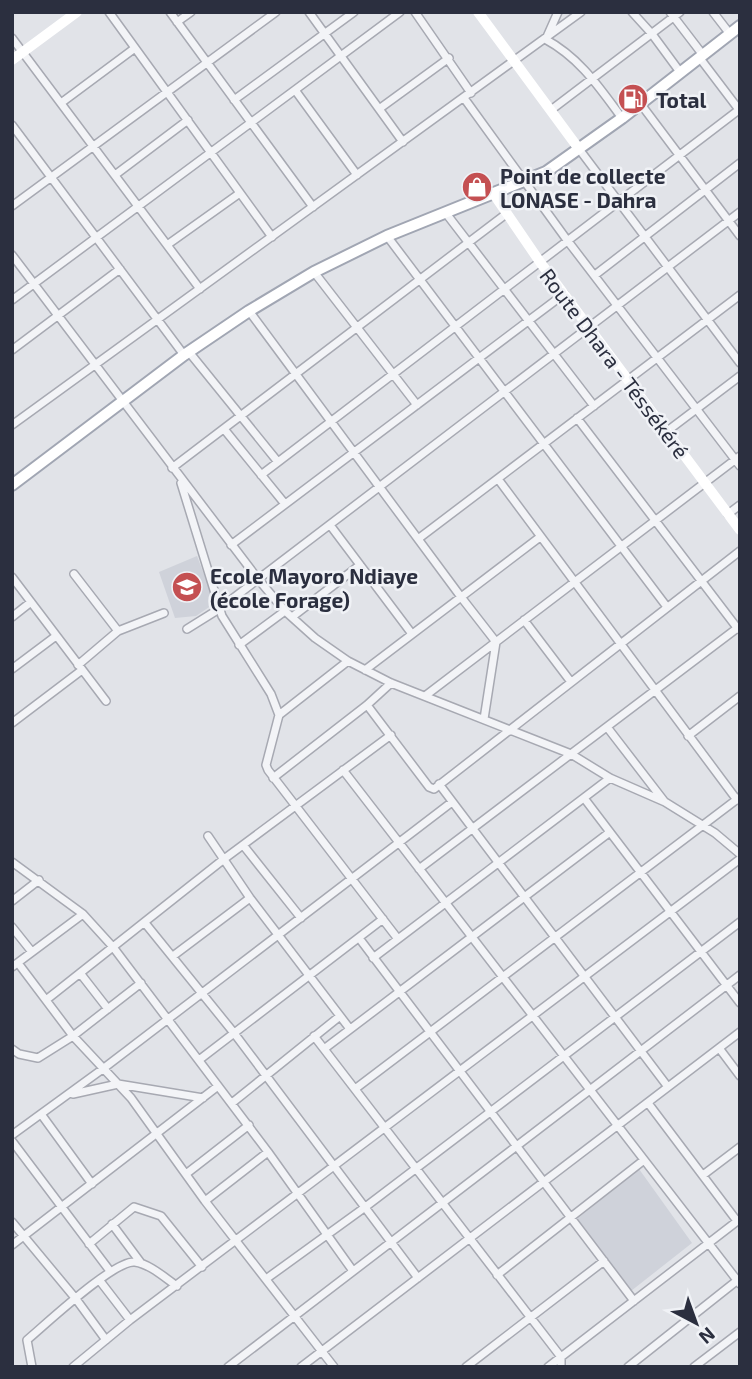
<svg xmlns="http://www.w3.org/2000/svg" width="752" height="1379" font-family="'Exo 2',sans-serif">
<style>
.built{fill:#cfd2da}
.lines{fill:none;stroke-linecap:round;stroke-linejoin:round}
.street-casing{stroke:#a7a9b2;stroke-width:10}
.primary-casing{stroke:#a1a6b3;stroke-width:14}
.street{stroke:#f3f4f7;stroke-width:7}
.secondary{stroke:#fff;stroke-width:10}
.primary{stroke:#fff;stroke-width:10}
.labels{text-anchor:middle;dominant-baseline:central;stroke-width:5;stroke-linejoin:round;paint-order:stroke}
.poi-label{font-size:21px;font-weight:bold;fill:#2b2f3f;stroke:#f0f2f6;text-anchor:start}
.street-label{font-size:21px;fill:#2b2f3f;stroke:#f0f2f6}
</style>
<rect width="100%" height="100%" fill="#e1e3e8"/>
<path class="built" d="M197 556 215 603 196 616 175 618 159 572Z
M639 1169 692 1243 631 1291 577 1219Z"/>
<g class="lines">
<g class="street-casing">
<path id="street" d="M109 12 272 237
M170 12 313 207
M309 12 403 142
M415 12 471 93
M632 12 652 34 680 72
M670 12 703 55
M713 12 730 34
M177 22 191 12
M12 38 200 289
M545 39C580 58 599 87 622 118
M546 39 558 12
M699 57 740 111
M295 90 357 175
M464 98 567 240 740 466
M234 100 354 12
M61 103 135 48
M640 103 740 236
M379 109 449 58
M551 110 680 12
M12 125 184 355
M579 149 740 363
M115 175 188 120
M12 206 276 12
M445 212 594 406
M387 236 667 607
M167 245 240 193
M12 255 258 579 285 611 315 638 348 661 391 683 571 754 610 778 665 802 715 833 740 854
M314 272 417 405
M595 275 740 163
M12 300 400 12
M249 311 461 597 496 642 484 719
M12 350 120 269
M189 352 278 462
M577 418 738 629
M12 425 581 12
M224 429 285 504
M666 432 740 376
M172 468 506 214
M261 475 740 109
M498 479 737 800
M181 483 222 616 271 694 279 715 266 765 268 770 398 939
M728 514 740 505
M330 525 412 634
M418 539 740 295
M231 545 564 294
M74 574 118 631
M12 577 106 701
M12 617 31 602
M292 617 360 565
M524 620 571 682
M187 629 219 609 740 212
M239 645 285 611
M78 665 118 631 164 613
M12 669 56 636
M365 670 540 537
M425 696 740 456
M367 705 429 787 434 789 740 551
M279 715 348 661
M12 723 82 670
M607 727 664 801
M688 736 740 696
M343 770 740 1284
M273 778 367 705 391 683
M439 784 668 1087
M584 798 740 1003
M208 836 250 898 350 1029
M243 845 301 918
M12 862 83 914 113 947 268 1152 353 1271
M419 869 740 626
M12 901 39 880
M145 923 234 1033 418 1278
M12 927 32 952
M359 938 634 1301
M173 956 250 898
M373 958 610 778
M18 963 73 1036 131 1098 205 1201 334 1367
M12 967 83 914
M80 973 108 1009
M46 1000 224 859 391 735
M314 1036 561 1357V1367
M719 1048 740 1076
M12 1049 19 1054 38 1058 73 1036 141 983
M324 1049 610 832
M199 1060 383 919
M355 1089 740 797
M73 1094 118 1084 203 1098
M232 1103 340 1016
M648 1103 737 1221
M41 1114 92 1184
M12 1135 104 1068 452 802
M12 1141 110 1271
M186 1174 249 1125
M703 1175 740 1147
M205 1201 268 1152
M12 1222 76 1299 106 1340
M112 1224 141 1263
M89 1244 134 1207 161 1216 202 1267
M12 1245 218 1086
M497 1275 644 1160
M266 1279 364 1208 740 922
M100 1281 130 1320
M32 1367 27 1340C45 1325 115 1259 135 1262 150 1264 165 1278 177 1286
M73 1367 130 1320 740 859
M228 1367 740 975
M301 1367 740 1032
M466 1367 604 1261
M548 1367 740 1219
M628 1367 739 1279
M694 1367 740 1332"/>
</g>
<g class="primary-casing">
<path id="primary" d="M12 485 184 355 249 311 314 272 387 236 546 172 622 118 740 26"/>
</g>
<use href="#street" class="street"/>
<path class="secondary" d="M478 12 579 149
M12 60 77 12
M493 193 540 262 740 530"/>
<use href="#primary" class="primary"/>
</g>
<defs>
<g id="fuel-disc" transform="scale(1.575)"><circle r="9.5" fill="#c45052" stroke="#f0f2f6"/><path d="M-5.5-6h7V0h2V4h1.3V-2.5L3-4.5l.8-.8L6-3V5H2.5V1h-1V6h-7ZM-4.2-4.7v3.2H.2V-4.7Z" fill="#fff"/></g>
<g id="shop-disc" transform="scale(1.575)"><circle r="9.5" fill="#c45052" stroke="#f0f2f6"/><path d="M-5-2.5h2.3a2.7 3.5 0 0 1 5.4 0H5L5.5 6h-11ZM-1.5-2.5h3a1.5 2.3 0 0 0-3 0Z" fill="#fff"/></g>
<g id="school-disc" transform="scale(1.575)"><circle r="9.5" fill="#c45052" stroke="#f0f2f6"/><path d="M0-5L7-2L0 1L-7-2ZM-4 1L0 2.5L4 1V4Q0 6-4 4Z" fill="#fff"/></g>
</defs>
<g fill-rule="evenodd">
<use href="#fuel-disc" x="633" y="99"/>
<use href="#shop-disc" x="477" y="187"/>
<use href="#school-disc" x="187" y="587"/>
</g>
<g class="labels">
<g class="poi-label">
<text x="656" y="99">Total</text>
<text x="500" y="175">Point de collecte<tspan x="500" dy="24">LONASE - Dahra</tspan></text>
<text x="210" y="575">Ecole Mayoro Ndiaye<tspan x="210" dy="24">(école Forage)</tspan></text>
</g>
<g class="street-label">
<text transform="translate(615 363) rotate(53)">Route Dhara - Téssékéré</text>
</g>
</g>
<rect width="752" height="1379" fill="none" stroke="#2b2f3f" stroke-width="28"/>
<g transform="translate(696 1323) rotate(139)" stroke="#f0f2f6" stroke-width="5" paint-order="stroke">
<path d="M0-5L12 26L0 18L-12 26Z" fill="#2b2f3f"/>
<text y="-10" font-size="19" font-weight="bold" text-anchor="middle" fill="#2b2f3f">N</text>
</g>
</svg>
